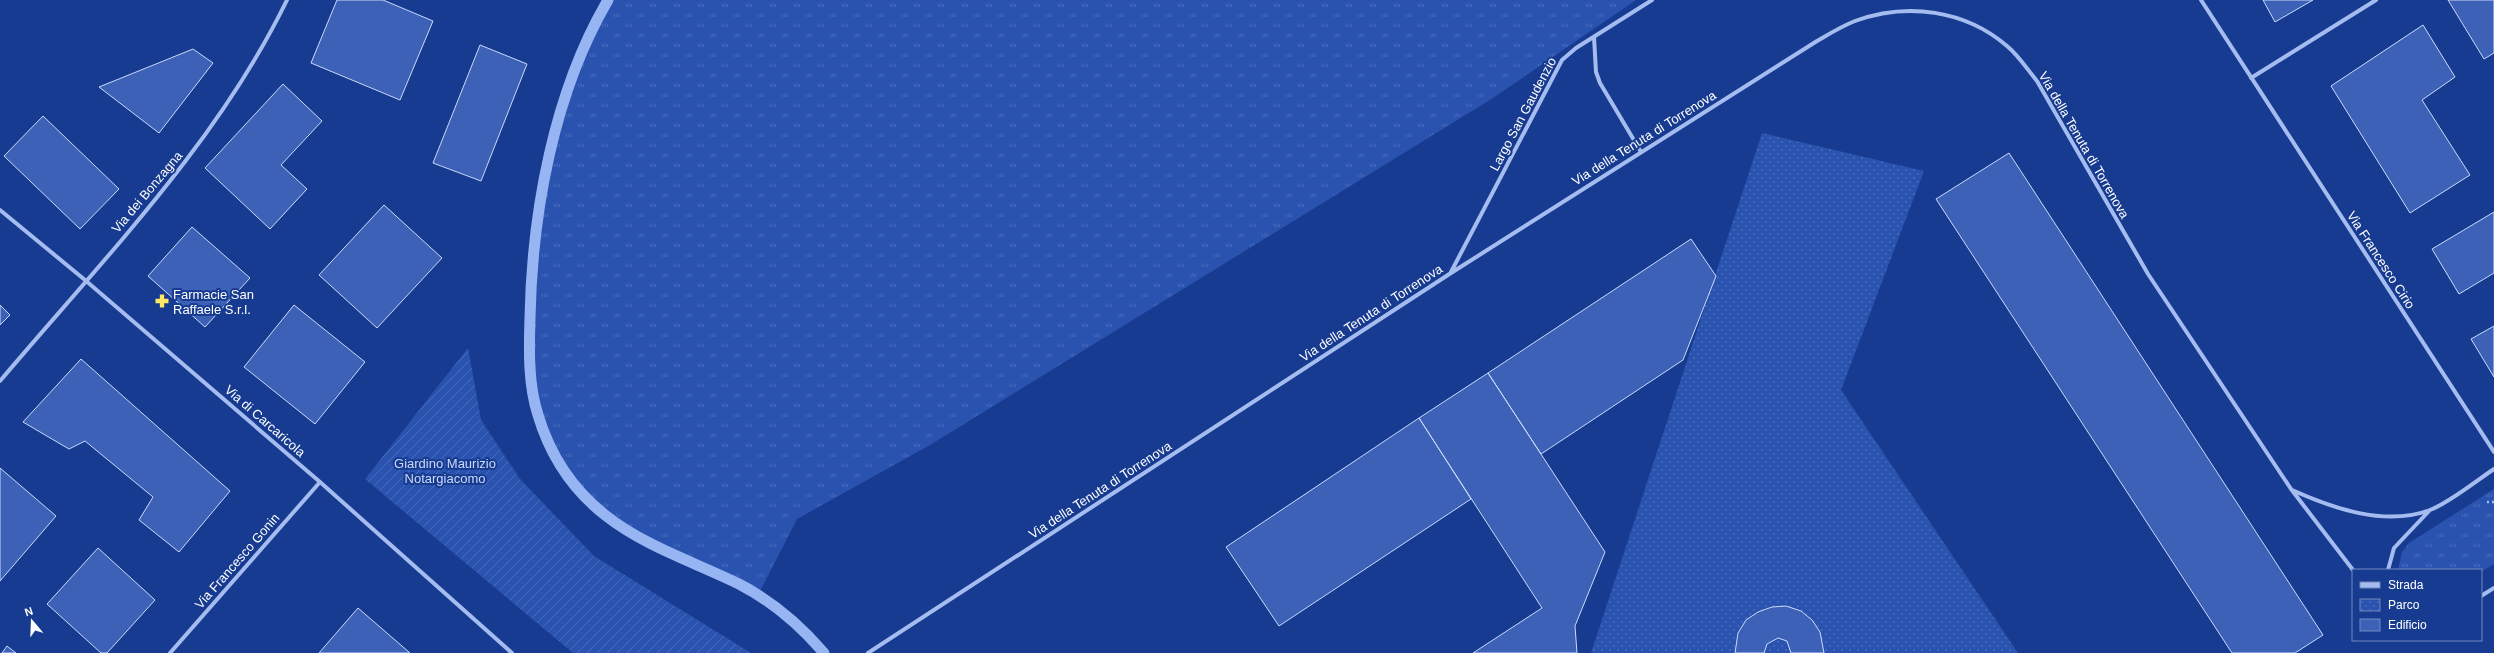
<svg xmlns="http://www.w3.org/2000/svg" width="2494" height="653" font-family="Arial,sans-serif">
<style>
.grass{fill:url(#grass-tufts)}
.park{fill:url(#park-dots)}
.garden{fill:url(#garden-furrows)}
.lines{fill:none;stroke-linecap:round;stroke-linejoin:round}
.stream{stroke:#97b5f2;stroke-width:11}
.building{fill:#3c61b7;stroke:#cbdafb}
.path{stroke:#a5bcf0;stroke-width:2.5;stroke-dasharray:2 3;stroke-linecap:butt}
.street{stroke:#a5bcf0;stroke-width:4}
.labels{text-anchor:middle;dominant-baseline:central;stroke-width:4;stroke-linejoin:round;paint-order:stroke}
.street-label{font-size:13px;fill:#fff;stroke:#173b90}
.poi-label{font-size:13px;fill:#fff;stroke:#173b90;text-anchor:start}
.park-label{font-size:13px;fill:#cbdafb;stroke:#173b90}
</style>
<defs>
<pattern id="grass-tufts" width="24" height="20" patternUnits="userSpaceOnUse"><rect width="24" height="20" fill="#2a53af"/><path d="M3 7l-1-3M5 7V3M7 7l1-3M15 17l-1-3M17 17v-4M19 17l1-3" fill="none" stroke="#4a6dbb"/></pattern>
<pattern id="park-dots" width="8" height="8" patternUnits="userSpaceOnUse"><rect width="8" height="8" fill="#2a53af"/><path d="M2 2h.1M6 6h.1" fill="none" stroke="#4a6dbb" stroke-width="1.8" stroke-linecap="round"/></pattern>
<pattern id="garden-furrows" width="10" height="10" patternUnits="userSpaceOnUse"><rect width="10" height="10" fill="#2a53af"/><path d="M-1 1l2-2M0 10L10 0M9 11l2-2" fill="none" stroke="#4a6dbb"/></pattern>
</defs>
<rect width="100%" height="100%" fill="#173b90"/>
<path class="grass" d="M608 0H1636L1493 98 930 445 797 519 758 595C705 565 640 549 595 507 568 482 549 450 538 416 528 385 529 350 530 318 532 213 554 92 608 0Z
M2494 489V564L2481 572 2398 570 2402 552 2409 543Z"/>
<path class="park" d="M1762 133 1924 171 1841 390 2018 653H1591Z"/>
<path class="garden" d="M468 348 481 420 520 479 594 556 751 653H573L365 479Z"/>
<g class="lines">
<path class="stream" d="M608 0C554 92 532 212 530 318 529 350 528 384 538 415 550 455 572 489 605 515 644 546 694 562 739 584 772 601 800 625 824 653"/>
</g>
<path class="building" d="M337 0H383L433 21 400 100 311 63Z
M2263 0H2313L2275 22Z
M2448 0H2494V53L2484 59Z
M2423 25 2455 77 2422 100 2470 175 2410 213 2331 86Z
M480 45 527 64 481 181 433 163Z
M193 49 213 63 159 133 99 87Z
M283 84 322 121 281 165 307 189 270 229 205 168Z
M43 116 119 189 80 229 4 156Z
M2009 153 2323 635 2295 653H2232L1936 199Z
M384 205 442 258 377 328 319 275Z
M2494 212V273L2459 294 2432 249Z
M192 227 250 278 205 327 148 276Z
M1691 239 1716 276 1683 360 1541 454 1488 373Z
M0 305 10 315 0 325Z
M294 305 365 362 315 424 244 367Z
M2494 326V377L2471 339Z
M81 359 230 491 179 552 139 520 153 497 85 441 69 449 23 422Z
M1488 373 1605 552 1575 626 1577 653H1473L1542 608 1419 418Z
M1419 418 1471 499 1279 626 1226 547Z
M0 468 56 516 0 581Z
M98 548 155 600 107 653H101L47 604Z
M1786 606 1801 611 1812 620 1820 632 1824 653H1791L1787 641 1778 638 1767 644 1764 653H1735L1738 633 1746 620 1758 612 1772 607Z
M358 608 410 653H319Z
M7 646 16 653H2Z"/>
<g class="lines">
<path class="path" d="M2487 502H2494"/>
<path class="street" d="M2201 0 2494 452
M1594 37 1596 72 1600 83 1641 152
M2251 78 2376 0
M0 210 85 280 320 482 512 653
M1451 272 1562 60 1576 48 1652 0
M0 381C103 259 217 144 287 0
M2292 490C2332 508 2385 527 2430 510 2449 503 2476 481 2494 469
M2388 570 2394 548 2429 511
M2481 596 2494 588
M170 653 320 482
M868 653 1451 273 1817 41C1829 34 1842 26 1855 21 1907 2 1965 10 2007 46 2019 56 2027 69 2037 81L2148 274 2291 489 2353 570"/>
</g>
<defs>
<g id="pharmacy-bare" transform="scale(1.08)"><path d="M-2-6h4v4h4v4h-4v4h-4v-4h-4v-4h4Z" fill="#ffe863" stroke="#173b90" stroke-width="2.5" paint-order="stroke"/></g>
</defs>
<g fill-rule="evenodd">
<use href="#pharmacy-bare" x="162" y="301"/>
</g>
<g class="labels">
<g class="street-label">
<text transform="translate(1523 114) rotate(-62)">Largo San Gaudenzio</text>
<text transform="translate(1644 138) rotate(-32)">Via della Tenuta di Torrenova</text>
<text transform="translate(2084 145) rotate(60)">Via della Tenuta di Torrenova</text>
<text transform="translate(147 192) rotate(-50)">Via dei Bonzagna</text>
<text transform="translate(2381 260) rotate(57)">Via Francesco Cirio</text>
<text transform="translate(1371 313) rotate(-33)">Via della Tenuta di Torrenova</text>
<text transform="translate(265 421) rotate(41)">Via di Carcaricola</text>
<text transform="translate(1100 490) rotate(-33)">Via della Tenuta di Torrenova</text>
<text transform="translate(237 561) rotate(-49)">Via Francesco Gonin</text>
</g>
<g class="poi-label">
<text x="173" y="294">Farmacie San<tspan x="173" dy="15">Raffaele S.r.l.</tspan></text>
</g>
<g class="park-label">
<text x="445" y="463">Giardino Maurizio<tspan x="445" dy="15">Notargiacomo</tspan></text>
</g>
</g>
<rect x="2352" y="569" width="130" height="72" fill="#173b90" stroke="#7489bc"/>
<rect x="2360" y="582" width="20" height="6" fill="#a5bcf0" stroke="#7489bc"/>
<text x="2388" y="589" font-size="12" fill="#ffffff">Strada</text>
<rect x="2360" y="599" width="20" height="12" fill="url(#park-dots)" stroke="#7489bc"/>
<text x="2388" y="609" font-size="12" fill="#ffffff">Parco</text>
<rect x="2360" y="619" width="20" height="12" fill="#3c61b7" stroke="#7489bc"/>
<text x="2388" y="629" font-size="12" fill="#ffffff">Edificio</text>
<g transform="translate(32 621) rotate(341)" stroke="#173b90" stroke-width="3" paint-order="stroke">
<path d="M0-3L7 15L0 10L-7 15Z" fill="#ffffff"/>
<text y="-6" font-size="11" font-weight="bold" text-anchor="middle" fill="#ffffff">N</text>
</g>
</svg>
